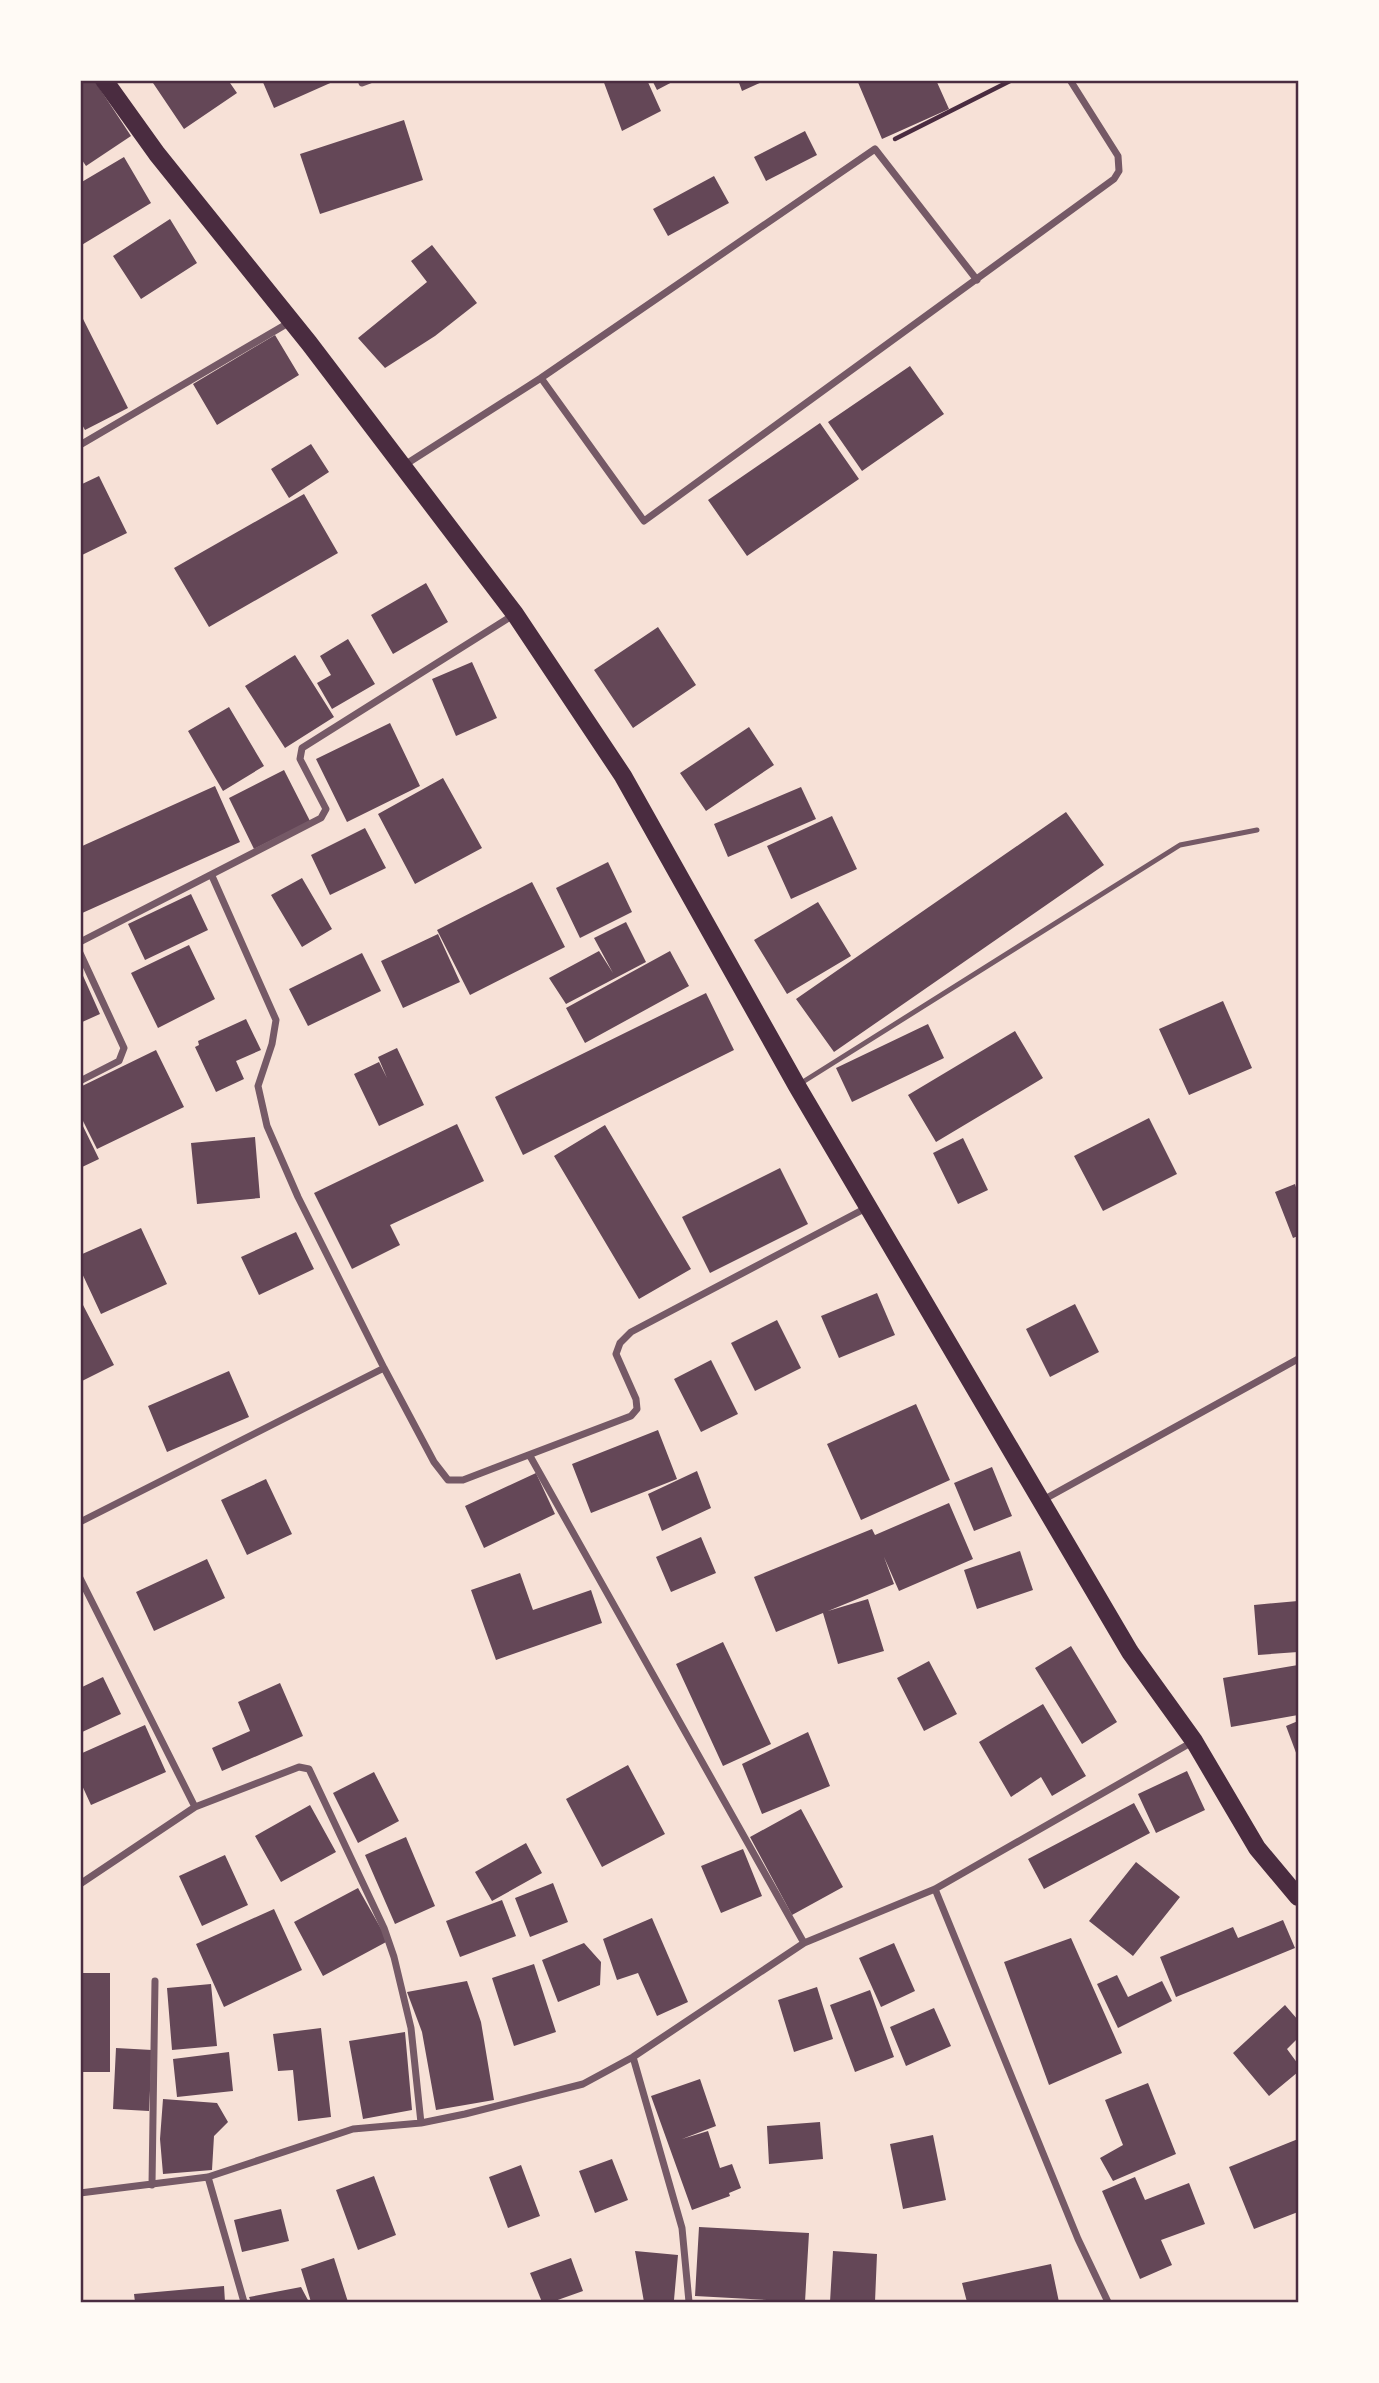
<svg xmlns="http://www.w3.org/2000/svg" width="1379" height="2383" font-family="Cabin,sans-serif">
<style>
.building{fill:#644757}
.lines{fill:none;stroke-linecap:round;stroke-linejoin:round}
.path{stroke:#4a2c40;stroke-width:4.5}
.service{stroke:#755966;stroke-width:5}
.minor{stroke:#755966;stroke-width:7}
.primary{stroke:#4a2c40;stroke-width:18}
.neatline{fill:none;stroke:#4a2c40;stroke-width:2.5}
</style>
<rect width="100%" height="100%" fill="#f7e1d7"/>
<path class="building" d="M80 80H94L131 136 86 166 80 157Z
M151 80H228L237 93 184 129Z
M262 80H337L274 108Z
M603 80H647L661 111 622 131Z
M652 80H676L657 90Z
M738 80H766L742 91Z
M857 80H936L949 109 882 139Z
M404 120 423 180 320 214 300 154Z
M805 131 817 155 766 181 754 157Z
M124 157 151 203 80 246V183Z
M714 176 729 203 668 236 653 209Z
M170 219 197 263 141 299 113 256Z
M432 245 477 303 435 336 385 368 358 338 427 282 411 261Z
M80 313 128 408 85 430 80 421Z
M275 335 299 375 217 425 193 384Z
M910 366 944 414 862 471 828 422Z
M820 423 859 479 747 556 708 500Z
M311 444 329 472 289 498 271 469Z
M99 476 127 533 80 556V485Z
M304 494 338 553 209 627 174 568Z
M426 583 448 622 393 654 371 615Z
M658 627 696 685 633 728 594 670Z
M348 639 375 684 332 709 317 683 331 675 320 656Z
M295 655 334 717 285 748 245 686Z
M472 662 497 718 456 736 432 679Z
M229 707 264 766 223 791 188 731Z
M390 723 420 786 347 822 316 759Z
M749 727 774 765 706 811 680 773Z
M284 770 310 821 254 849 229 798Z
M443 778 482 848 415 884 378 814Z
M215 786 240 842 80 914V847Z
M801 787 816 819 728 857 714 824Z
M1066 812 1104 865 834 1052 796 999Z
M832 816 857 869 791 899 767 846Z
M365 828 386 868 330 895 311 855Z
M608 862 632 912 580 938 556 888Z
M302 878 332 929 302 947 271 895Z
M532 882 565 947 470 995 437 930Z
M191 894 208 930 145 960 128 924Z
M818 902 851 956 787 994 754 940Z
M626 922 646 962 566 1004 549 978 599 951 613 973 594 938Z
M438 934 460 982 403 1008 381 961Z
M189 945 215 999 158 1028 131 973Z
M670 951 689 986 585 1043 566 1008Z
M362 953 381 991 308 1026 289 989Z
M80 969 100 1014 80 1023Z
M706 993 734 1050 523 1155 495 1097Z
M1223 1001 1252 1068 1189 1095 1159 1029Z
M246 1019 261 1050 236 1061 244 1079 216 1092 195 1047 199 1045 198 1041Z
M928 1024 944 1058 852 1102 836 1068Z
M1015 1031 1043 1078 936 1142 908 1095Z
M397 1048 424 1105 379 1126 354 1074 379 1062 387 1078 378 1057Z
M156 1050 184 1107 97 1149 80 1115V1087Z
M1149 1118 1177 1174 1103 1211 1074 1156Z
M80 1120 99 1159 80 1168Z
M457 1124 484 1181 390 1225 400 1245 352 1269 314 1193Z
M605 1125 691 1269 639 1299 554 1156Z
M255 1137 260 1198 197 1204 191 1143Z
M963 1138 988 1190 958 1204 933 1153Z
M780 1168 808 1224 710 1273 682 1217Z
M1295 1184 1298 1194V1236L1293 1238 1275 1192Z
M141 1228 167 1284 101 1314 80 1269V1255Z
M296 1232 314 1269 259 1295 241 1257Z
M877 1293 895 1335 839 1358 821 1316Z
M1075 1304 1099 1352 1050 1377 1026 1329Z
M83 1305 114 1365 80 1382V1307Z
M777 1320 801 1368 755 1391 731 1343Z
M711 1360 738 1414 701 1432 674 1379Z
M229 1371 249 1417 167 1452 148 1406Z
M916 1404 950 1480 861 1520 827 1444Z
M658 1430 677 1479 591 1513 572 1464Z
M992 1467 1012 1516 974 1531 954 1483Z
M697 1471 711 1508 662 1531 648 1494Z
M536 1473 555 1514 484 1548 465 1506Z
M266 1479 292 1534 247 1555 221 1500Z
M949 1503 973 1559 899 1591 884 1557 894 1584 828 1611 868 1599 884 1651 838 1664 823 1613 776 1632 754 1577 872 1529 875 1535Z
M701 1537 716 1573 671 1592 656 1557Z
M1020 1551 1033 1590 977 1609 964 1570Z
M207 1559 225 1598 154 1631 136 1592Z
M520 1573 533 1610 591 1590 602 1623 496 1660 471 1590Z
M1298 1601V1652L1258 1655 1254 1605Z
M723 1642 771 1744 723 1766 676 1664Z
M1071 1646 1117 1722 1082 1744 1035 1668Z
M929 1661 957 1714 924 1731 897 1678Z
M1298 1665V1715L1231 1727 1223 1678Z
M103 1677 121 1714 80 1733V1688Z
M280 1683 303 1736 222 1771 212 1748 250 1731 238 1702Z
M1043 1704 1086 1776 1052 1796 1041 1777 1011 1797 979 1742Z
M1298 1721V1758L1286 1726Z
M145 1725 166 1772 91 1805 80 1781V1754Z
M808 1732 830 1786 762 1814 742 1764Z
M628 1765 665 1834 602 1867 566 1799Z
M1187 1771 1205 1810 1156 1833 1138 1794Z
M374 1772 399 1821 358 1843 333 1793Z
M1134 1803 1150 1833 1044 1889 1028 1859Z
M310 1805 336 1852 281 1882 255 1836Z
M801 1809 843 1887 792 1915 750 1837Z
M406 1837 435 1906 395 1924 365 1855Z
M526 1843 542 1873 492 1901 475 1872Z
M743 1849 762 1896 721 1913 701 1866Z
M225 1855 248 1905 202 1926 179 1876Z
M1136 1862 1180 1897 1133 1956 1089 1921Z
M553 1883 568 1922 530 1937 515 1898Z
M358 1888 388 1941 323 1976 294 1922Z
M502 1900 516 1936 460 1957 446 1921Z
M274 1909 302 1970 224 2007 196 1944Z
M652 1918 688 2002 657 2016 638 1973 617 1980 603 1939Z
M1283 1920 1295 1948 1176 1997 1160 1957 1233 1927 1238 1938Z
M1071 1938 1122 2053 1049 2085 1004 1962Z
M584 1943 601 1962 600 1985 558 2002 542 1960Z
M894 1943 915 1991 881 2007 859 1958Z
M534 1964 556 2032 514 2046 492 1978Z
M80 1973H110V2072H80Z
M1117 1975 1128 1997 1162 1981 1172 2001 1118 2028 1097 1984Z
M467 1981 481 2022 494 2100 436 2110 422 2032 407 1992Z
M211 1984 217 2046 172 2050 167 1988Z
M817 1987 833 2039 794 2052 778 2000Z
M870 1990 894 2057 855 2072 830 2005Z
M1285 2005 1298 2020V2038L1287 2049 1298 2064V2072L1269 2096 1233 2053Z
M934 2008 951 2046 906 2066 890 2027Z
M321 2028 331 2117 298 2121 293 2070 278 2071 273 2034Z
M405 2032 412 2110 363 2119 349 2041Z
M116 2048 152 2050 149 2111 113 2109Z
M229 2052 233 2091 177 2097 173 2059Z
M700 2079 716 2126 682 2139 708 2131 720 2168 732 2164 741 2188 729 2193 730 2196 692 2210 651 2096Z
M1148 2083 1176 2154 1113 2181 1100 2158 1123 2145 1105 2100Z
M163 2099 217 2103 228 2122 214 2136 212 2170 163 2174 160 2139Z
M820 2122 823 2159 769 2164 767 2126Z
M933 2135 946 2200 903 2209 890 2144Z
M1298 2139V2212L1254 2229 1229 2167Z
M612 2159 628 2200 595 2213 579 2171Z
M521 2165 540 2216 508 2228 489 2177Z
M374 2176 396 2235 358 2250 336 2190Z
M1135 2177 1145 2200 1189 2183 1205 2224 1161 2240 1172 2265 1140 2279 1102 2191Z
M281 2209 289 2241 242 2252 234 2220Z
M699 2227 809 2233 805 2302 695 2296Z
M635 2251 678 2255 674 2300 644 2302Z
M833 2251 877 2254 875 2302H830Z
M334 2258 348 2302H311L301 2269Z
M571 2258 583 2291 552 2302H542L530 2273Z
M1051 2264 1059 2302H967L962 2283Z
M224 2286 225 2302H135L134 2294Z
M301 2287 309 2302H251L249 2297Z"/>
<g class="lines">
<path class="path" d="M895 139 1012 80"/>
<path class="service" d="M798 1085 1180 845 1257 830"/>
<path class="minor" d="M362 83 370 80
M541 378 644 521 1114 179 1119 171 1118 156 1070 80
M80 445 290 322
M403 466 541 378 875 149 977 280
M212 876 276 1020 272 1044 258 1086 267 1126 298 1197 384 1368 434 1462 448 1480H463L631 1416 637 1409 636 1399 616 1354 620 1343 631 1332 868 1207
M80 942 321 818 326 809 300 759 302 748 515 614
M80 953 124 1048 119 1061 80 1081
M530 1456 804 1943
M1043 1500 1298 1359
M80 1522 384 1368
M80 1578 195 1807
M80 1884 195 1807 299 1767 309 1769 384 1928 394 1957 411 2028 421 2123
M935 1889 1078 2239 1108 2302
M633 2057 682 2228 689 2302
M208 2177 244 2302
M152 2185 155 1981
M80 2193 208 2177 353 2129 421 2123 465 2114 583 2084 633 2057 804 1943 935 1889 1194 1741"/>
<path class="primary" d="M104 80 157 154 309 343 515 614 623 776 797 1086 1130 1652 1194 1741 1257 1848 1298 1897"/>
</g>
<rect width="1379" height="2383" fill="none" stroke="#fffaf5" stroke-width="164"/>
<rect x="82" y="82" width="1215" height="2219" class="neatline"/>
</svg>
